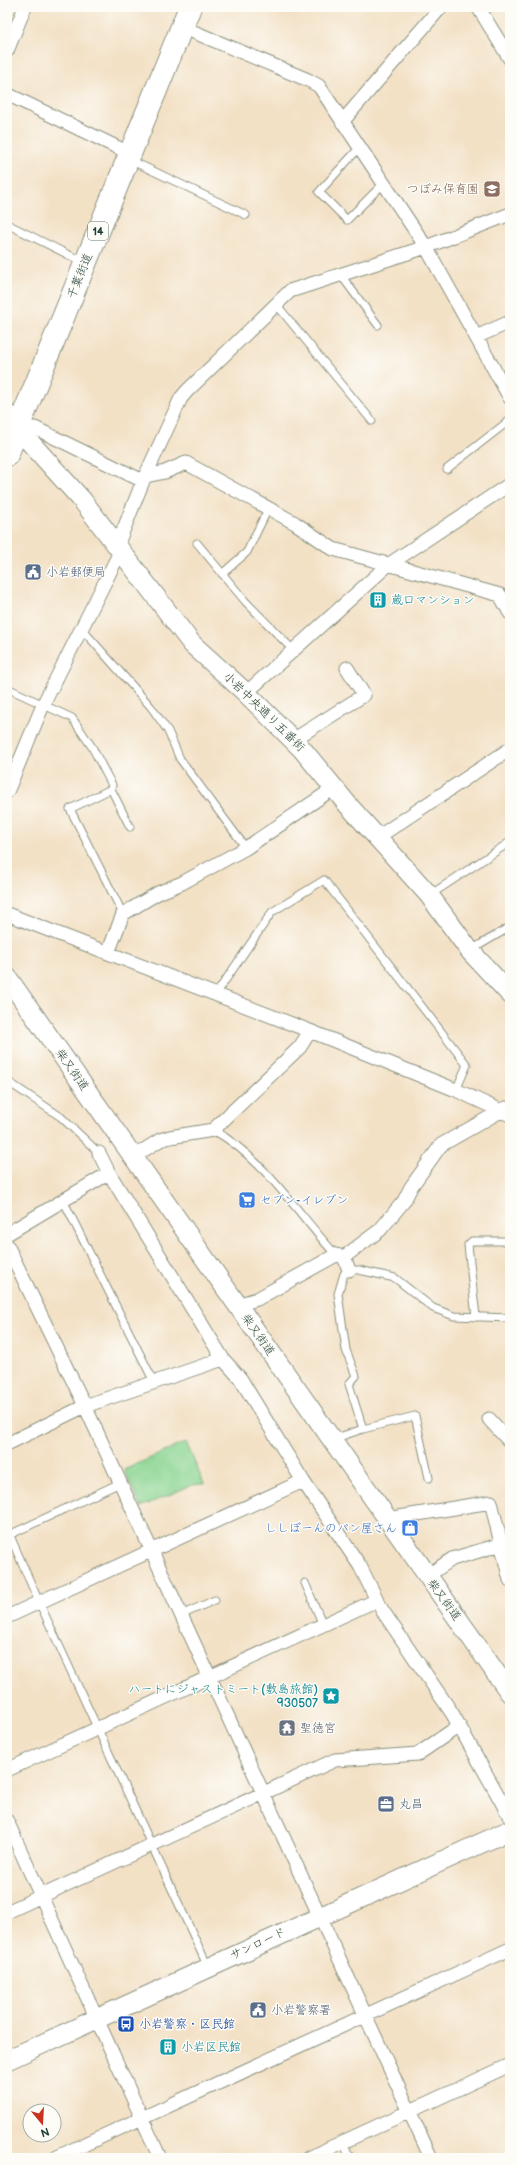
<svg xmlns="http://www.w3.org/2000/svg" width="517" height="2165" font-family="'Balsamiq Sans','Klee One',sans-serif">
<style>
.green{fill:#89d491;stroke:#548862}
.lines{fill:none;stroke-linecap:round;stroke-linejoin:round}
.lane-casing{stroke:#898f7d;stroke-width:9}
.street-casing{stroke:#898f7d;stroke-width:15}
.secondary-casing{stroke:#898f7d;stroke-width:21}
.highway-casing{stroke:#898f7d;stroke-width:24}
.lane{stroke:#fff;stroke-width:7}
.street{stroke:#fff;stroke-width:13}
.secondary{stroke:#fff;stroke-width:19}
.highway{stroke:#fff;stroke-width:22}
.labels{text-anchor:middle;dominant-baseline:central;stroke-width:3;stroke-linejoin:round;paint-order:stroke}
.shield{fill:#fdfcf7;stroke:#62766e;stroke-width:1}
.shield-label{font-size:11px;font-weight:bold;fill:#1f3d34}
.education-label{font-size:12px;fill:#785e54;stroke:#fdfcf7;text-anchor:end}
.street-label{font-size:12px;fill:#1f3d34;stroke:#fdfcf7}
.service-label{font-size:12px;fill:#4e5e75;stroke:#fdfcf7;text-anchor:start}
.culture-label{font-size:12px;fill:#0d838f;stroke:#fdfcf7;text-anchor:start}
.shop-label{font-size:12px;fill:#366cbe;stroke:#fdfcf7;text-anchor:start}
.worship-label{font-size:12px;fill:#5b616d;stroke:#fdfcf7;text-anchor:start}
.transit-label{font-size:12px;fill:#164399;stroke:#fdfcf7;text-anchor:start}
</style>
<rect width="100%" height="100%" fill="#fdfcf7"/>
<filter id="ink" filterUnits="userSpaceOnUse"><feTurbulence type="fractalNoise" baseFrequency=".025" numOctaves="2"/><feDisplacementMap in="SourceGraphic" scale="8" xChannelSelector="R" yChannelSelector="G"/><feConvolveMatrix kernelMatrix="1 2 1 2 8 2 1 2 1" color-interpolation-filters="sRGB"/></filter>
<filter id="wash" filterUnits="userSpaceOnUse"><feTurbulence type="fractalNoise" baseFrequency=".012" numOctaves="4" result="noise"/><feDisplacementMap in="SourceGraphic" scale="16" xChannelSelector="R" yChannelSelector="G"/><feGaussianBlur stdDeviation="0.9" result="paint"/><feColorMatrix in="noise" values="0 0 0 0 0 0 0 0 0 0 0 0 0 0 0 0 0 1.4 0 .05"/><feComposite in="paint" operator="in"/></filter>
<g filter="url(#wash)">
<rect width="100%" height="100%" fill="#f3e1c6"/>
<path class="green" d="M186 1442 204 1484 192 1485 141 1507 124 1470Z"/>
</g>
<g filter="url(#ink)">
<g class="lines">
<g class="lane-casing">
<path id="lane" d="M360 147 319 192 347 220 384 183
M130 160 246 215
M7 224 83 262
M340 274 378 325
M276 304 372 421
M447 469 510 420
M197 543 245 601 294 651
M222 574 247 552 268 509
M82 629 151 707 168 731 180 759 246 848
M7 688 72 718 92 747 112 785 111 789 130 827
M111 789 70 809 123 914
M430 895 510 842
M471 950 510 927
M216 994 272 912 324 880 467 1065 456 1090
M7 1081 61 1117 99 1153
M213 1130C263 1157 298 1214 336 1255
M63 1200 154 1382
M476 1317 468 1245 472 1241H510
M363 1429 415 1416 429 1478
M333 1439 363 1429 349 1384 356 1376 346 1350 338 1294 344 1274 349 1270H359L395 1278 433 1308 454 1316 510 1318
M7 1529 39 1602 208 1967
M7 1536 120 1483
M305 1583 323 1625
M181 1615 215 1600
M343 2142 350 2158"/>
</g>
<g class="street-casing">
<path id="street" d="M478 7 510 59
M182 27 308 80 319 86 426 247 510 398
M7 51 25 7
M7 94 129 153
M342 122 441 7
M476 337 510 322
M19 430 35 428 143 481
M146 476 165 472 186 463 295 523 333 549 500 595 510 613
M117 546 143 481 181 398 187 391 290 291 426 247 510 214
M246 693 388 565 510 484
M293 740 364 695 347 668
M7 792 43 705 120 552
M378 837 510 749
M7 914 310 1031 456 1090 510 1115
M108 953 123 914 158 893 182 883 246 848 334 788
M99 1153 109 1173 223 1359 240 1378 303 1481 360 1566 382 1610 452 1713 510 1817
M133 1157 160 1140 170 1137 213 1130 300 1047 310 1031
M7 1234 109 1173
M7 1245 85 1406 431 2158
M349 1270 344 1257 380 1230 404 1201 411 1187 441 1145 506 1108
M237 1305 257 1299 336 1255 344 1257
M489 1419 510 1442
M7 1444 85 1406 223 1359
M387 1519 491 1502 510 1580
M427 1576 452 1559 509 1542
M7 1617 303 1481
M7 1770 377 1600
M7 1821 160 2158
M7 1912 335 1760 418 1754 459 1726
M55 2158 510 1949
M308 2158 510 2065"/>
</g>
<g class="secondary-casing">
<path id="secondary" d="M7 414 19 430 82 500 192 644 246 693 302 749 348 805 429 895 470 951 510 994
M7 977 510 1693
M7 2060 510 1830"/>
</g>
<g class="highway-casing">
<path id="highway" d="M7 455 190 7"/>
</g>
<use href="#lane" class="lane"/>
<use href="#street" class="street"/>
<use href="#secondary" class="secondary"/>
<use href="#highway" class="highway"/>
</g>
</g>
<defs>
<g id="school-square" transform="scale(0.9)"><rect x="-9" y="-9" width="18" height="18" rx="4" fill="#8d6e63" stroke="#fdfcf7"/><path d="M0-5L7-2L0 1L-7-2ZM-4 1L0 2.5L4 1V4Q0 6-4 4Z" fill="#fff"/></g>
<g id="civic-square" transform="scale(0.9)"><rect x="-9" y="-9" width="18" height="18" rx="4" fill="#5c6f8a" stroke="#fdfcf7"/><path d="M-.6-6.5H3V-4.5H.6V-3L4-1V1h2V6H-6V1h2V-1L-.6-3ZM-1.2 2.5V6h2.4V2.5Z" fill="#fff"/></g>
<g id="building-square" transform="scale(0.9)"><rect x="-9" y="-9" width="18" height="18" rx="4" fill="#0f9aa8" stroke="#fdfcf7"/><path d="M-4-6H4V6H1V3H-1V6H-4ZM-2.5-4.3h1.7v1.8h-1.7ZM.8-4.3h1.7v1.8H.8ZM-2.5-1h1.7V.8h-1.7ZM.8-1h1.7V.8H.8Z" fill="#fff"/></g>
<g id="supermarket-square" transform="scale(0.9)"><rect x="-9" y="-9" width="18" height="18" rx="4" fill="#3f7fe0" stroke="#fdfcf7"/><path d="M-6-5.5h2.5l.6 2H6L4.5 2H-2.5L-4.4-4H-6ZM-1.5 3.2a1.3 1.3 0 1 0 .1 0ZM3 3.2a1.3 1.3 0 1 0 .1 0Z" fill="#fff"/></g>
<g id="shop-square" transform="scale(0.9)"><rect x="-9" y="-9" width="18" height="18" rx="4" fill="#3f7fe0" stroke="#fdfcf7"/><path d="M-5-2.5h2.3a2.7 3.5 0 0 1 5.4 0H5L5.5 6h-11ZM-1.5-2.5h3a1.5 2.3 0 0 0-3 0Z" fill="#fff"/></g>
<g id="sight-square" transform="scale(0.9)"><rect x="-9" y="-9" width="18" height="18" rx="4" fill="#0f9aa8" stroke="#fdfcf7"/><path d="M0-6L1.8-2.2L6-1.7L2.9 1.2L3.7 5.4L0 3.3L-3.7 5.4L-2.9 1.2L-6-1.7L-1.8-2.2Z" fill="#fff"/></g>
<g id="temple-square" transform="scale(0.9)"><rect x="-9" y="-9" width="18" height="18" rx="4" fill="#6b7280" stroke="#fdfcf7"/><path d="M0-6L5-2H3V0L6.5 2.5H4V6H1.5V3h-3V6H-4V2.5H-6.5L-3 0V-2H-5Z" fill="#fff"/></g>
<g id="office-square" transform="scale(0.9)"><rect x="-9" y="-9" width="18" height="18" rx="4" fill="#5c6f8a" stroke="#fdfcf7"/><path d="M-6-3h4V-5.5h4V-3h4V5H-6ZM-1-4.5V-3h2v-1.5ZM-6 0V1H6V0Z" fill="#fff"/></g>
<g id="bus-square" transform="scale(0.9)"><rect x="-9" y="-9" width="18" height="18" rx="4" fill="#1a4fb4" stroke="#fdfcf7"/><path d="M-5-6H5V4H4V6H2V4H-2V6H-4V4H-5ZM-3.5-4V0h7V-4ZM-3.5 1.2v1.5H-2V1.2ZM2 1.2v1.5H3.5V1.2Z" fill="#fff"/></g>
</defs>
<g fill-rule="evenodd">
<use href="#school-square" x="492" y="189"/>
<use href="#civic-square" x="33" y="572"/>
<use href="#building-square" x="378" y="600"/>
<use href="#supermarket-square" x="247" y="1200"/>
<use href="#shop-square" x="410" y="1528"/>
<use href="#sight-square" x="331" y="1696"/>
<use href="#temple-square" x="287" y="1728"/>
<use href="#office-square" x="386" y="1804"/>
<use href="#civic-square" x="258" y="2010"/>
<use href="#bus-square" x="126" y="2024"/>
<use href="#building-square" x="168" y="2047"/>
</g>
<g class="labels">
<rect class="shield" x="88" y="222" width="20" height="18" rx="3"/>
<g class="shield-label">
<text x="98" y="231">14</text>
</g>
<g class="education-label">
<text x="479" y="189">つぼみ保育園</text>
</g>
<g class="street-label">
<text transform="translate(80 276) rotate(-68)">千葉街道</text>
<text transform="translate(264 712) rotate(44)">小岩中央通り五番街</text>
<text transform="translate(72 1070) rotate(55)">柴又街道</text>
<text transform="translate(258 1335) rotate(55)">柴又街道</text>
<text transform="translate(444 1600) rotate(54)">柴又街道</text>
<text transform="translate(258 1944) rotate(-25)">サンロード</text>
</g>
<g class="service-label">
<text x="46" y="572">小岩郵便局</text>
<text x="399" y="1804">丸昌</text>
<text x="271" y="2010">小岩警察署</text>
</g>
<g class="culture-label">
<text x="391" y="600">蔵口マンション</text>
<text x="318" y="1689" text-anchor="end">ハートにジャストミート(敷島旅館)<tspan x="318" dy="14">930507</tspan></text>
<text x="181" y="2047">小岩区民館</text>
</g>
<g class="shop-label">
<text x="260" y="1200">セブン-イレブン</text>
<text x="397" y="1528" text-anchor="end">ししぼーんのパン屋さん</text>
</g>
<g class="worship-label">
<text x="300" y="1728">聖徳宮</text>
</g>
<g class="transit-label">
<text x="139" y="2024">小岩警察・区民館</text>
</g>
</g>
<rect width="517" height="2165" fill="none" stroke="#fdfcf7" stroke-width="24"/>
<g transform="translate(42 2123) rotate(162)"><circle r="19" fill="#fdfcf7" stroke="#a4b0a9"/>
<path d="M0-3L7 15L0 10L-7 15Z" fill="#c8321e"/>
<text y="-6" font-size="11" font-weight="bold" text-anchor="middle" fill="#1f3d34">N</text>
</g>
</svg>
